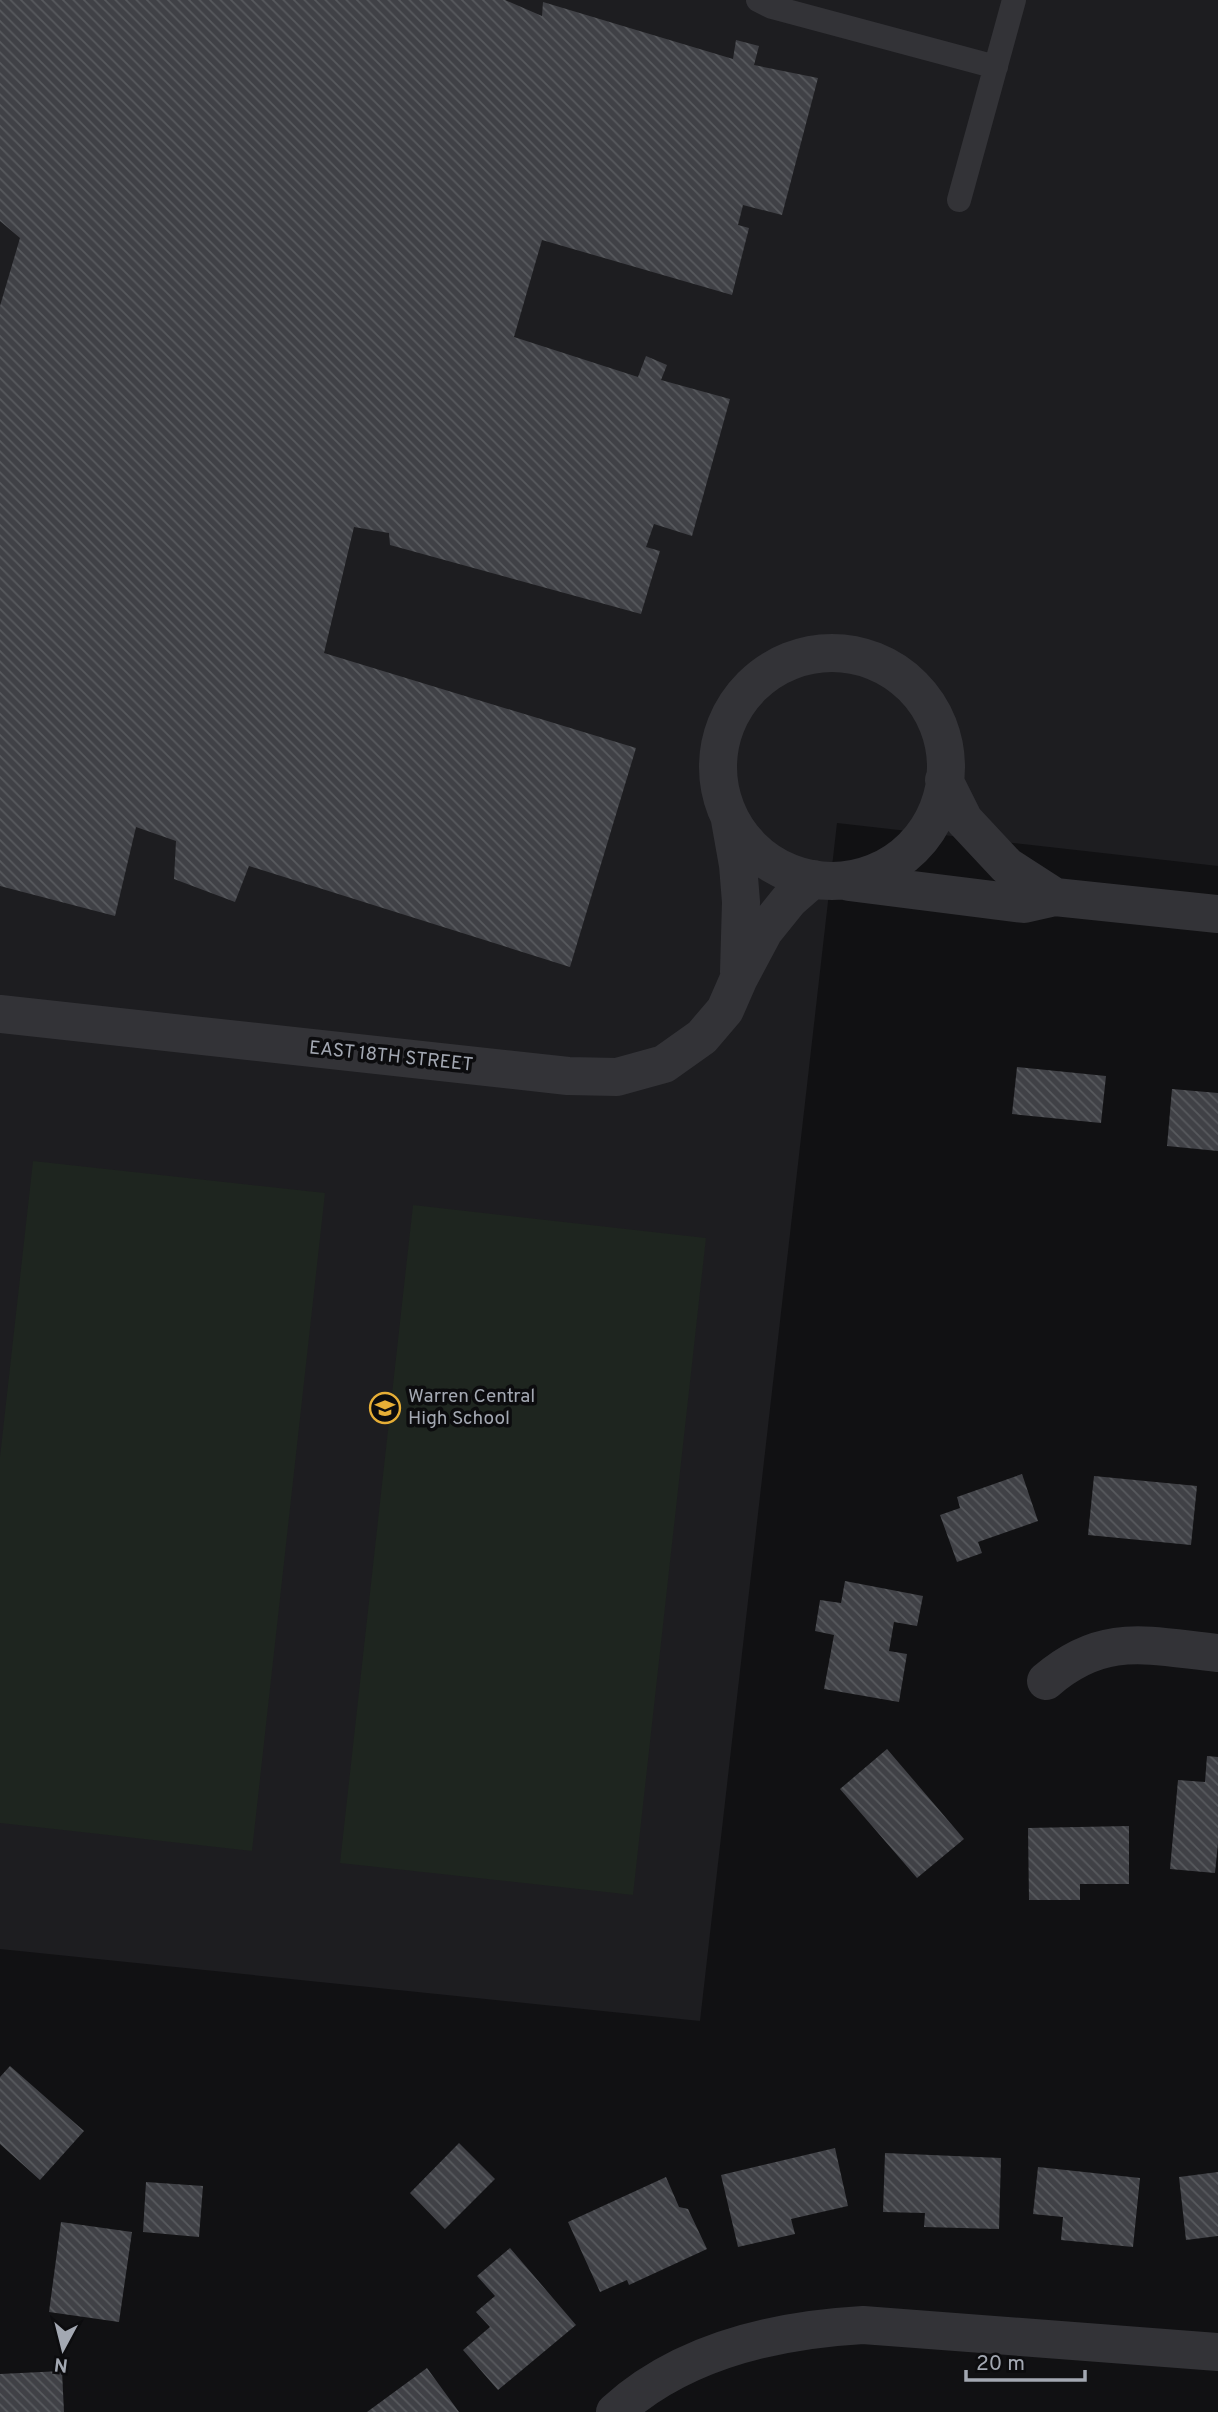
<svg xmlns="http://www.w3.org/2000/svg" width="1218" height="2412" font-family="Overpass,sans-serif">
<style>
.built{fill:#1d1d20}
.green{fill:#1e251f}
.building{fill:url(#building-back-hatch)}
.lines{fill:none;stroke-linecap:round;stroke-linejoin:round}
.service{stroke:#333337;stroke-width:24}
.minor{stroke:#333337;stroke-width:38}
.labels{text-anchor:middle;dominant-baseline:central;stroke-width:7;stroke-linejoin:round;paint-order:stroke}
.street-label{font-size:19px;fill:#a3a8b2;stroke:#0c0c0e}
.poi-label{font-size:19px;fill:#a3a8b2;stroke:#0c0c0e;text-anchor:start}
</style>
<defs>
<pattern id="building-back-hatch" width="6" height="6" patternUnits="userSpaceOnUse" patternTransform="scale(1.75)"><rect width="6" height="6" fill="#404146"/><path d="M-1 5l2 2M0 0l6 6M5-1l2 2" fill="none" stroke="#585a5e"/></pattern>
</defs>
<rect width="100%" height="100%" fill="#111113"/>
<path class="built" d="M0 0H1218V866L837 823 700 2021 0 1949Z"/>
<path class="green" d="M33 1161 325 1193 252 1851 0 1823V1457Z
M413 1205 706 1238 633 1895 340 1863Z"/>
<path class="building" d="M0 0H505L542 16 543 2 733 59 736 40 759 46 754 65 818 78 782 215 743 205 738 225 749 228 732 295 542 240 514 337 638 377 646 356 667 365 661 380 730 399 692 536 654 524 646 547 660 551 641 614 390 545 389 533 354 527 324 653 636 748 570 967 249 866 235 902 174 879 176 841 136 827 115 916 0 886V306L20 238 0 221Z
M1017 1067 1106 1076 1101 1123 1012 1114Z
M1172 1089 1218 1093V1151L1167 1146Z
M1022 1474 1038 1521 978 1542 982 1553 957 1562 940 1515 960 1508 957 1497Z
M1094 1476 1197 1486 1191 1545 1088 1535Z
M845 1581 923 1596 917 1626 894 1622 889 1651 907 1654 899 1702 824 1689 834 1635 815 1631 820 1600 841 1603Z
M887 1749 964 1839 917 1878 840 1789Z
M1207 1756 1218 1757V1843L1215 1873 1170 1869 1178 1780 1205 1782Z
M1129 1826V1884H1080V1900H1029L1028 1828Z
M10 2066 84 2131 40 2180 0 2144V2077Z
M459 2143 495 2179 445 2229 410 2193Z
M835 2148 848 2206 791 2219 795 2234 738 2247 721 2175Z
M885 2153 1001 2158 999 2229 924 2227 925 2213 883 2212Z
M1038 2167 1140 2178 1133 2247 1061 2240 1063 2217 1033 2214Z
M1218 2172V2236L1186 2240 1179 2177Z
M666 2177 679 2207 688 2209 707 2249 629 2285 627 2280 600 2292 568 2222Z
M146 2182 203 2186 199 2237 143 2232Z
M61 2222 132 2232 119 2322 49 2312Z
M510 2248 576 2325 498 2390 463 2350 490 2327 476 2312 495 2296 477 2276Z
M427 2368 459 2412H367Z
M62 2371 64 2412H0V2374Z"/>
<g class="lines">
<path class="service" d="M758 0 772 7 996 67
M959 200 1014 0"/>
<path class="minor" d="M718 767a114 114 0 1 1 228 0a114 114 0 1 1-228 0Z
M944 780 964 820 1007 866 1055 897
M730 820 738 865 741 902 739 972
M849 882 1024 904 1055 897 1218 914
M0 1014 568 1076 617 1077 664 1064 702 1037 725 1010 739 978 764 931 789 900 813 879
M1046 1681C1104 1631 1148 1646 1218 1653
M615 2412C682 2351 774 2330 863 2325L1218 2352"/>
</g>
<defs>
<g id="school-ring" transform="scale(1.575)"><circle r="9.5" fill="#0c0c0e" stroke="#e6ae36" stroke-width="1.5"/><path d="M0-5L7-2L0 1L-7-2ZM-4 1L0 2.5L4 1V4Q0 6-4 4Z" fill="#e6ae36"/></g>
</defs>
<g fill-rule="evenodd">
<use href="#school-ring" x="385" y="1408"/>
</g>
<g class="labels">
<g class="street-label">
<text transform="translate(391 1057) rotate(6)">EAST 18TH STREET</text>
</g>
<g class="poi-label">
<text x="408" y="1397">Warren Central<tspan x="408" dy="22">High School</tspan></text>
</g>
</g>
<g transform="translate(63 2349) rotate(187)" stroke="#0c0c0e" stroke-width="5" paint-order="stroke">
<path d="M0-5L12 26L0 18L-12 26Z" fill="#a3a8b2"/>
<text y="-10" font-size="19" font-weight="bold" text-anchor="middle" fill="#a3a8b2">N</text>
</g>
<path d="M966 2370v10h119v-10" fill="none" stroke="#a3a8b2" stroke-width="3.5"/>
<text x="976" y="2370" font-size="21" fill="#a3a8b2" stroke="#0c0c0e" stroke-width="5" paint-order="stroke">20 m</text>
</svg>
